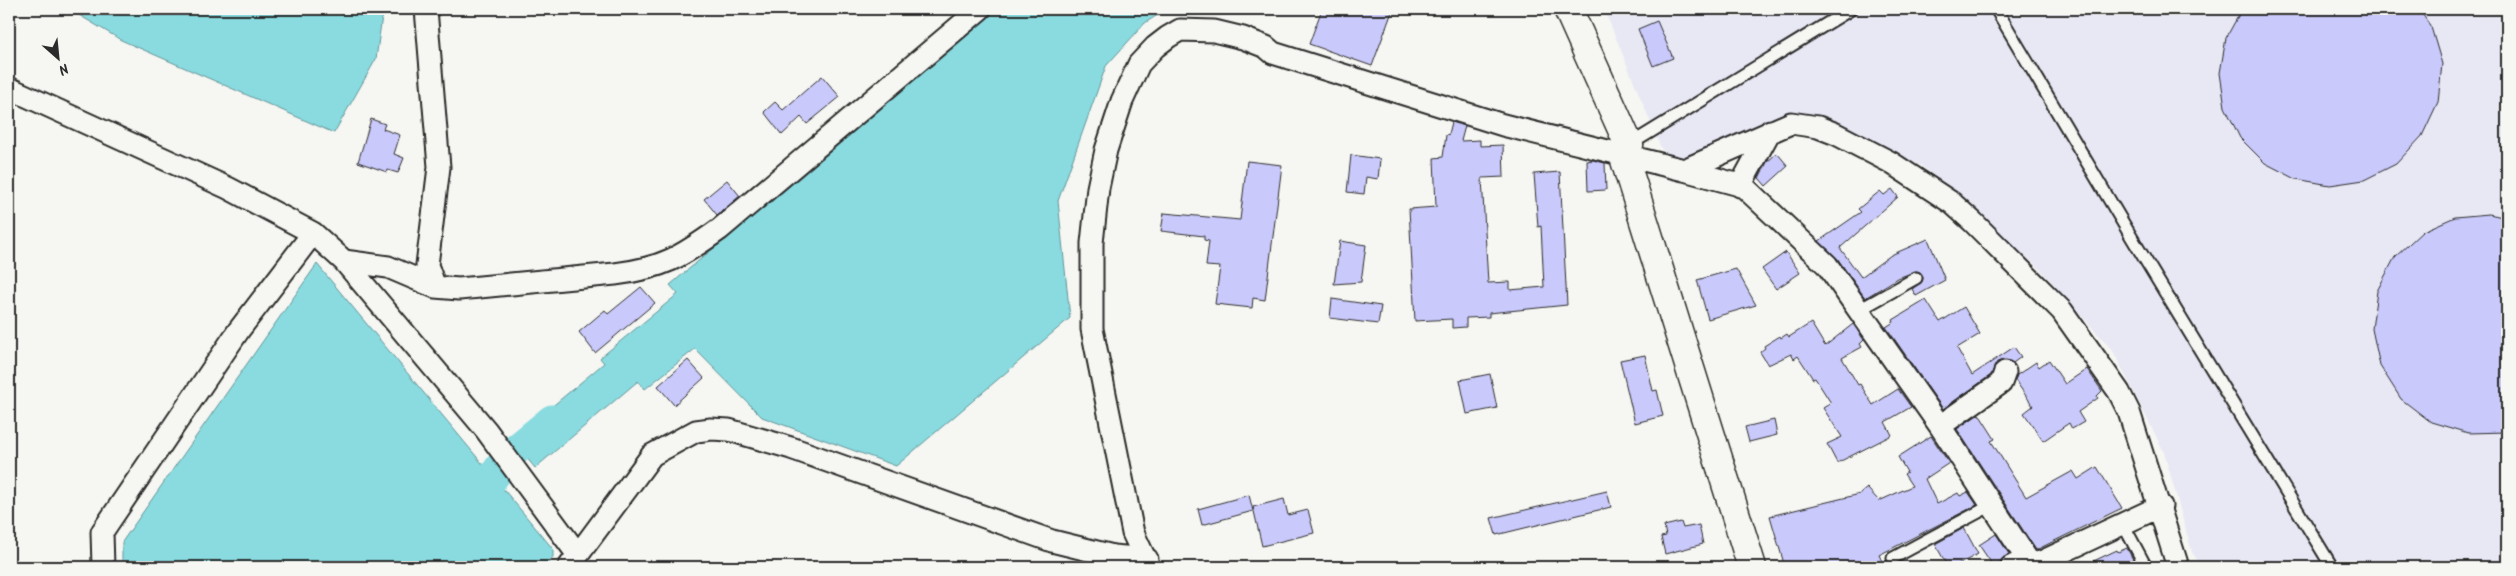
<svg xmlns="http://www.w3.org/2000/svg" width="2516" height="576" font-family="Kalam,sans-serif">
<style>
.built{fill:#e8e8f5}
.water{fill:#89dbe0;stroke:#639598}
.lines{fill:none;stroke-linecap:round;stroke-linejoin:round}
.river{stroke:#89dbe0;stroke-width:31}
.building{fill:#c9c9fc;stroke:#2b2b2b}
.lane-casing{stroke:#2b2b2b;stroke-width:15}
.street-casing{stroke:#2b2b2b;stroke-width:25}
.secondary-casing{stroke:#2b2b2b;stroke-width:31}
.lane{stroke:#f6f6f2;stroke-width:11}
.street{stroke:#f6f6f2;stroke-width:21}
.secondary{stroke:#f6f6f2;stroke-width:28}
</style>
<rect width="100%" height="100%" fill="#f6f6f2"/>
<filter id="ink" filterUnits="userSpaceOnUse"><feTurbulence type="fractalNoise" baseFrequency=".02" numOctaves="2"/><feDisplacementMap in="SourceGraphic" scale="10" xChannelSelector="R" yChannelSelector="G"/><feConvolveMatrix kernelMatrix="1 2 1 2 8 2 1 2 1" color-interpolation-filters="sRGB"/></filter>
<g filter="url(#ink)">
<path class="built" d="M1604 9H2507V567H2202L2192 552 2164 452 2113 351 2037 266 1922 166 1814 119 1681 162 1662 150Z"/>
<path class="water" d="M69 9H383L376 59 334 133 121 40Z
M996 9H1167L1145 23 1106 66 1058 201 1070 318 896 466 762 417 695 349 645 389 638 381 535 468 512 440 604 363 600 358 678 294 670 285Z
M317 264 553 549V557L546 567H122V542Z"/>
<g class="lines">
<path class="river" d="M431 567 507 457 552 420"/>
</g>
<path class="building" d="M1322 9H1393L1372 66 1309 44Z
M2242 9H2419L2431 27 2442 64 2438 102 2422 136 2396 164 2364 180 2330 185 2296 179 2265 163 2240 138 2225 107 2220 73 2226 38Z
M1657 21 1673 58 1653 66 1638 29Z
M822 76 840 97 807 124 801 117 782 135 764 112 775 102 783 110Z
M371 119 385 124 383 129 400 135 394 154 404 158 398 173 388 170 387 172 358 162Z
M1452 122 1465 126 1461 141 1480 140V146L1503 145 1504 177 1482 178 1488 283 1510 282V290L1544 287 1541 226 1538 227 1534 174 1560 172 1567 305 1489 313V317L1466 318V327L1452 328V319L1415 321 1409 209 1436 207 1434 158 1443 157 1446 135 1449 134Z
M1777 153 1788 166 1766 186 1759 178 1767 162Z
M1351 155 1380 159 1378 179 1366 177 1364 194 1347 192Z
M1593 160 1605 163 1606 190 1588 191 1587 161Z
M1247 161 1282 165 1265 300 1253 298 1252 308 1215 304 1220 267 1206 266 1209 241 1204 240V236L1161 231 1164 213 1240 220Z
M727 180 740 196 717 215 704 199Z
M1892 189 1898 197 1840 248 1861 277 1891 255 1928 239 1945 280 1916 296 1912 289 1922 282 1923 278 1920 272 1916 271 1898 278 1865 298 1837 258 1819 241 1861 212 1858 209 1880 191 1884 195Z
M2489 214 2507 218V432L2468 433 2431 422 2401 399 2380 366 2372 329 2377 291 2395 257 2423 231 2455 217Z
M1340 241 1366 245 1361 282 1334 284Z
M1786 252 1800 273 1776 289 1762 269Z
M1736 269 1756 305 1708 319 1697 280Z
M641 287 655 303 595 353 579 332 605 310 608 314Z
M1332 299 1381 306 1378 324 1330 318Z
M1926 300 1940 322 1964 307 1980 334 1957 348 1972 375 2014 347 2021 357 2013 363 2003 360 1997 362 1991 375 1943 409 1886 327 1894 322 1893 320Z
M1811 323 1825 346 1853 324 1864 340 1860 344 1862 347 1842 358 1858 385 1860 384 1873 405 1898 389 1911 407 1885 422 1892 435 1837 463 1827 444 1842 437 1823 408 1831 403 1815 378 1813 379 1798 356 1794 359 1791 354 1768 365 1760 352 1765 348 1764 346 1780 336 1781 338 1787 334 1789 337Z
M1645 355 1653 391 1657 390 1663 416 1635 423 1620 360Z
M688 360 704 378 674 405 658 386Z
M2049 360 2065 384 2087 369 2102 391 2097 396 2098 398 2078 412 2084 422 2072 429 2069 423 2043 441 2024 413 2033 406 2015 380 2017 375 2036 362 2039 367Z
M1490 374 1497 408 1467 414 1460 380Z
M1979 414 1995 439 1991 441 2026 497 2073 471 2078 479 2097 467 2122 508 2036 550 1957 429Z
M1774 420 1777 435 1749 442 1745 427Z
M1931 436 1949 463 1925 479 1937 504 1958 493 1960 496 1968 492 1977 505 1879 555 1885 567H1785L1770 516 1860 494 1867 488 1879 501 1912 486 1904 474 1907 472 1898 457Z
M1607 491 1611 507 1496 535 1491 518Z
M1249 495 1253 511 1202 525 1198 509Z
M1284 499 1288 515 1308 510 1314 533 1262 546 1253 507Z
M1681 522 1683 528 1699 525 1703 544 1665 554 1661 537 1666 536 1664 526Z
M1964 528 1978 554 1954 567H1948L1935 544Z
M1996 534 2009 554 2001 560 1999 567H1994L1979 545Z
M2127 548 2137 567H2081L2117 550 2118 552Z"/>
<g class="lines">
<g class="lane-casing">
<path id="lane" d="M1996 9 2132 238 2332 567
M1629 145 1851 9
M1859 310 1916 278
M2123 524 2146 567
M1893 558 1992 505"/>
</g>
<g class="street-casing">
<path id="street" d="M426 9 439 167 427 265 435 287
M9 88 228 188 313 233 344 261 486 430 578 555
M1684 170 1743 186 1827 265 1940 426 2029 562 2039 563 2161 506
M1740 186 1770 131
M344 261 388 267 435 287 459 289 615 274C663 268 681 257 720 229L980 9
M1940 426 2001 383 2005 372
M103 567 102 532 239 330 313 233
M569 567 652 455 696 431 711 429 729 430 791 448 1052 541 1113 556 1147 559
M1149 567 1133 533 1092 329V243L1098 188 1106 150 1122 101 1139 64 1155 47 1168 37 1180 30 1214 31 1243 38 1266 47 1273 53 1503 125 1684 170 1791 123 1818 127 1836 134 1890 162 1952 203 1973 222 2062 311 2119 392 2129 412 2178 567
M2011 567 2027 559"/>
</g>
<g class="secondary-casing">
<path id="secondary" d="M1568 9 1629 145 1623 154 1752 567"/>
</g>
<use href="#lane" class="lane"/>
<use href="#street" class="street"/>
<use href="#secondary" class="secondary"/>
</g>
</g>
<rect width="2516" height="576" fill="none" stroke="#f6f6f2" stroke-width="30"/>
<rect x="15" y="15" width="2486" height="546" fill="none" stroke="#2b2b2b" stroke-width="2" filter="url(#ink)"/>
<g transform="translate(58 58) rotate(153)" stroke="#f6f6f2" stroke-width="4" paint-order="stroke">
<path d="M0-4L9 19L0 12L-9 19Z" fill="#2b2b2b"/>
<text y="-8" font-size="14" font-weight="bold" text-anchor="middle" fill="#2b2b2b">N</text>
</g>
</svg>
